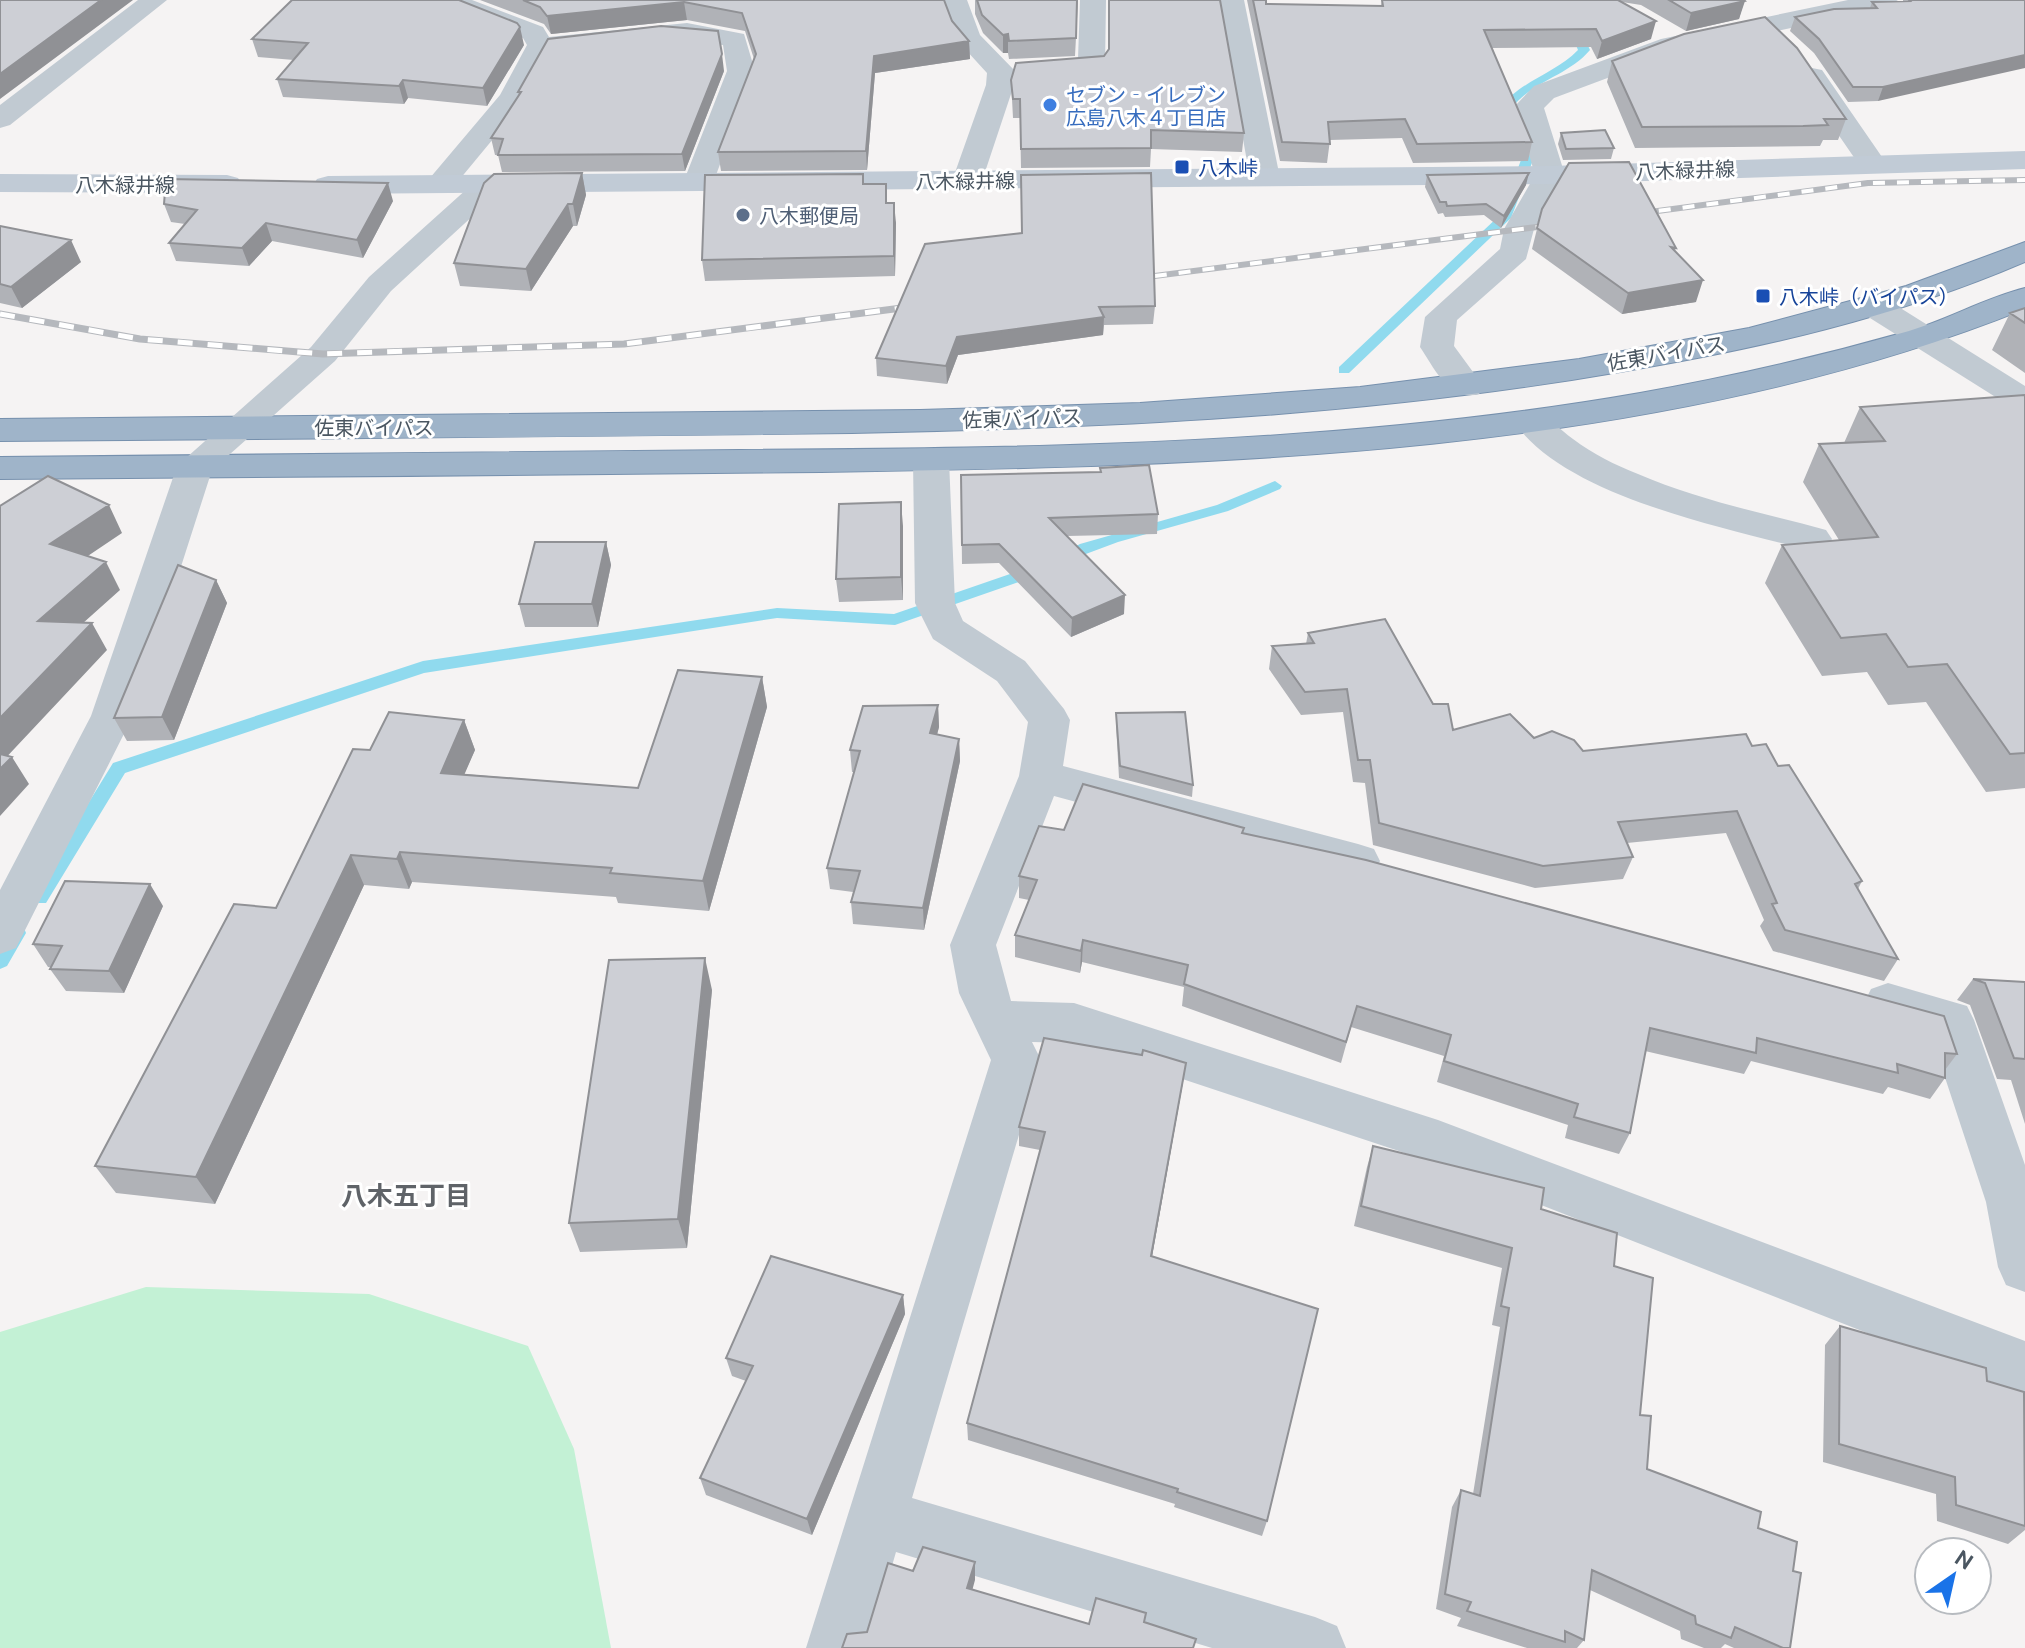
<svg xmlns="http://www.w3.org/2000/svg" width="2025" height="1648" font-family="Ubuntu,'Noto Sans JP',sans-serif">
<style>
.green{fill:#c3f1d5}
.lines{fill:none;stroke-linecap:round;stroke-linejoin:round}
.stream{fill:#90daee;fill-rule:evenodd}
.trunk-casing{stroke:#7690ad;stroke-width:2}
.minor{fill:#c1cad2;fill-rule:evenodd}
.secondary{fill:#c1cbd6;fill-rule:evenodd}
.trunk{fill:#9fb4c9;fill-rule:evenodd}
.rail-far1-casing{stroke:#b5b8bd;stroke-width:6}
.rail-casing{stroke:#b5b8bd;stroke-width:7}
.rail-far1{stroke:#fff;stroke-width:4;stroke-dasharray:12;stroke-linecap:butt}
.rail{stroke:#fff;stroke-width:5;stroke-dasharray:15;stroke-linecap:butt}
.wall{fill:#b0b2b7}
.shaded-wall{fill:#909195}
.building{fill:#cdcfd5;stroke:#909195;stroke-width:2}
.shop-dot{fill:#3f7fe0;stroke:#fff;stroke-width:3}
.transit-dot{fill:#1a4fb4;stroke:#fff;stroke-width:3}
.service-dot{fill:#5c6f8a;stroke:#fff;stroke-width:3}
.labels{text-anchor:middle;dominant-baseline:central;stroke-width:6;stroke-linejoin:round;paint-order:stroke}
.far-shop-label{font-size:20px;fill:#366cbe;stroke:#fff;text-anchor:start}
.far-transit-label{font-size:20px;fill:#164399;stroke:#fff;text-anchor:start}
.far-street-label{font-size:20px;fill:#4a5661;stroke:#fff}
.far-service-label{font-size:20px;fill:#4e5e75;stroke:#fff;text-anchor:start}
.neighbourhood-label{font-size:26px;font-weight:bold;fill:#5f6368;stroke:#fff}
</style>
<rect width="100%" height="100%" fill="#f5f3f3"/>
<path class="green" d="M146 1287 369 1294 528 1346 574 1449 611 1648H0V1332Z"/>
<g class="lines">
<path class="stream" d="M1557 0H1567L1590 50C1568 76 1532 81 1512 108L1533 160 1511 218 1349 373H1339V367L1501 214 1521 160 1500 108C1521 80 1555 74 1578 50Z
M1275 481 1282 486 1280 489 1228 511 1118 542 1059 564 1051 559 1080 544 1217 505Z
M1036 565 1042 566 1044 570 1042 574 895 625 777 618 424 673 125 773 46 903H32L30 898 113 763 423 661 777 608 894 614Z
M17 925 24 928 26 933 7 966 0 969V944L10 928Z"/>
<g class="trunk-casing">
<path id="trunk" d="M2025 242V262C1895 318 1758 349 1620 372 1366 416 1109 428 852 433 568 438 284 438 0 441V419L920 410 1140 403 1360 387 1579 359 1749 328 1906 286Z
M2025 288V309C1657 457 1214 466 821 472 547 475 274 477 0 479V457C246 455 493 452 739 450 1039 448 1343 445 1640 393 1730 377 1821 356 1909 331 1949 319 1985 298 2025 288Z"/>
</g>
<path class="minor" d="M138 0H167L10 125 0 128V105Z
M435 0H472L543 27 549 37 687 23 744 34 755 71 713 183 709 189H687L683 183 727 71 723 45 663 39 549 53 522 104 450 191H428L424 185 500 95 527 45 523 38 439 5Z
M941 0H967L980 35 1015 71 1014 85 982 181 978 187H956L952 181 986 85 987 73 955 38Z
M1080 0H1106L1105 67 1101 73 1033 75 1029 69 1033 63 1078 59Z
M1218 0H1244L1280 178 1276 184H1254L1250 178Z
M1848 0H1898L1885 8 1677 52 1554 98 1544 108 1565 175 1534 229 1526 259 1457 320 1454 346 1484 387 1479 394C1449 402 1435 369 1420 347L1425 317 1500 249 1504 229 1535 175 1515 106 1534 86 1661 39Z
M1812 68 1822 70 1882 157 1887 163 1882 169H1862L1798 76 1802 70Z
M489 176 500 179 504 185 500 191 391 291 335 361 212 470 133 716 16 948 0 954V890L91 716 177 466 311 347 369 277 478 179Z
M1874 296 1886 299 2025 386V411L2013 408 1862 313 1858 306 1862 299Z
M1533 412C1550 417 1559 429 1573 439 1593 454 1615 465 1638 474 1698 500 1763 513 1826 530L1832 539 1826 548 1813 551C1729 529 1566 497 1515 423L1521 416Z
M931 449 944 452 949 460 955 603 963 621 1025 661 1064 709 1070 720 1063 766 1358 844 1374 849 1380 861 1374 873 1358 878 1054 796 996 945 1011 1001 1074 1003 1438 1120 2025 1341V1395L1429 1161 1074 1043 1032 1042 1041 1060 912 1498 1315 1617 1337 1626 1346 1648H1212L896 1552 868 1648H806L991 1060 959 993 950 945 1019 776 1028 722 997 681 933 639 915 603 913 460 918 452Z
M1888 983 1967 1006 1974 1020 2025 1165V1292L2006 1285 1998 1267 1986 1202 1931 1035 1871 1017 1864 1003 1871 989Z"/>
<path class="secondary" d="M2025 151V169L1550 184 328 194 317 191 313 185 317 179 328 176 1550 166Z
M0 174 227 175 238 178 242 184 238 190 227 193 0 192Z"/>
<use href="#trunk" class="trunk"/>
<g class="rail-far1-casing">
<path id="rail-far1" d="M1635 214 1868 183 2025 180
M1131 279 1560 224"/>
</g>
<g class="rail-casing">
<path id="rail" d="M0 314 140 339 323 354 624 344 917 306"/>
</g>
<use href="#rail-far1" class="rail-far1"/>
<use href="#rail" class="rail"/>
</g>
<path class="wall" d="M480 0H944L952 21 969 41 970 59 875 73 867 170 721 171 718 152 754 59 745 31 687 20 551 34 544 24Z
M975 0H1078L1075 56 1009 59 1008 53H1003L983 33 975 14Z
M1108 0H1220L1244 133 1242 152 1151 149 1150 167 1021 168 1020 118H1013L1011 80 1104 56 1108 50Z
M1247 0H1266V4L1381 6 1382 0H1744L1739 19 1686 31 1641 5 1622 2 1651 39 1597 59 1591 47 1492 48 1532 142 1528 161 1413 163 1402 138 1330 140 1327 163 1280 161Z
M1903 0H2025L1878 101 1848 102 1814 53 1790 31 1795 17 1870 8 1872 2 1903 1Z
M252 39 524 45 487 106 408 98 404 104 283 97 277 79 294 60 258 57Z
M1612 61 1846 119 1838 140H1823L1820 146 1635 148 1607 82Z
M724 71 685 171 502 172 498 155H495L491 138 519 96 518 92Z
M1561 133 1614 148 1611 159 1563 160 1558 144Z
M582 173 586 195 577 226H573L531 291 460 286 454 263Z
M1427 175 1526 185 1501 228 1484 215 1445 217 1443 213 1438 214 1425 187Z
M864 184 887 203 896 223 895 276 705 281 702 260Z
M393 201 363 258 272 241 249 266 176 261 169 243 185 224 171 222 164 204Z
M1542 209 1676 248 1675 251 1696 302 1622 314 1532 249Z
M0 226 81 262 22 308 0 303Z
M925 244 1155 306 1153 324 1104 325 1103 335 958 355 947 384 877 376 876 358Z
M2025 308V373L1992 350 2010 313Z
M2025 395V788L1986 792 1926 702 1888 705 1867 672 1822 676 1765 583 1782 545 1839 540 1803 482 1819 444 1844 443 1860 407Z
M1100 468 1158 514 1157 534 1067 536 1124 614 1071 637 999 563 962 564 961 475 1100 472Z
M903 526V600L839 602 836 579Z
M606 542 611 565 598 627H525L519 604Z
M216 580 227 603 174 740 127 741 114 718Z
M1308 633 1433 704 1453 730 1534 738 1583 751 1752 746 1778 766 1862 881 1858 889 1898 959 1884 981 1773 951 1760 926 1764 920 1726 833 1627 843 1633 857 1623 879 1535 888 1373 845 1365 783 1353 782 1343 712 1301 715 1269 669 1272 646 1306 644Z
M762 677 767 707 709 911 618 903 616 897 412 882 409 889 364 885 215 1204 116 1193 95 1166 276 908 370 750 464 720 475 750 464 774 638 788Z
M938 705 939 727 937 735 959 739 960 761 924 930 853 924 851 902 853 892 830 889 827 868 854 772H852L850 750Z
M1116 713 1193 785 1192 797 1119 778 1116 724Z
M1244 828 1243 833 1957 1054 1945 1070V1078L1930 1099 1888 1087 1883 1094 1751 1061 1744 1074 1645 1051 1630 1133 1619 1154 1565 1138 1568 1125 1437 1082 1444 1056 1351 1027 1341 1063 1182 1006 1184 987 1082 962 1080 973 1015 957V935L1029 900 1019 898V876L1064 830Z
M163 906 124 993 66 991 50 969 52 967H48L33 944Z
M1973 979 2025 982V1124L2011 1080 1997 1079 1970 1005 1957 1000Z
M712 990 687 1248 580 1252 569 1223Z
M1183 1082 1152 1256 1267 1521 1262 1536 1174 1507 1175 1504 968 1440 967 1423 1040 1150 1019 1146V1127Z
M1373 1146 1541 1209 1614 1266 1647 1469 1758 1528 1793 1571 1790 1648H1734L1725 1644 1721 1648H1704L1681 1639 1680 1631 1590 1590 1584 1640 1577 1648H1527L1457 1626 1461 1618 1436 1609 1452 1507 1461 1490 1473 1494 1500 1327 1492 1325 1502 1268 1354 1226 1367 1167Z
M903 1295 905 1314 812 1535 706 1495 700 1478 746 1381 732 1376 726 1358Z
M1840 1326 1987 1381 2025 1429V1530L2008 1544 1937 1521 1936 1494 1823 1462 1825 1345Z"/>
<path class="shaded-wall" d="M101 0H133L0 99V74Z
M1745 1 1739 19 1686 31 1691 13Z
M684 2 687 20 551 34 547 16Z
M1656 21 1651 39 1597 59 1602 41Z
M520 27 524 45 487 106 483 88Z
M1008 34V53H1003V35Z
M969 41 970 59 875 73 867 170 866 151 874 56Z
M722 54 724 71 685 171 682 154Z
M2025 55V68L1878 101 1883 87Z
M403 80 408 98 404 104 399 86Z
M582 173 586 195 577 226 573 204Z
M1529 173 1526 185 1501 228 1504 216Z
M388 183 393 201 363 258 357 240Z
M894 203 896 223 895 276 894 256Z
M568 204 573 226 531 291 526 269Z
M266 223 272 241 249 266 242 248Z
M71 240 81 262 22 308 11 287Z
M1703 280 1696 302 1622 314 1628 293Z
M1104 317 1103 335 958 355 947 384 946 366 957 337Z
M901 502 903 526V600L901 577Z
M109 505 122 533 64 572 50 544Z
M606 542 611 565 598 627 592 604Z
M106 562 120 590 54 649 38 621Z
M216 580 227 603 174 740 162 717Z
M1125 595 1124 614 1071 637 1072 618Z
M92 623 107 650 0 764V718Z
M762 677 767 707 709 911 703 881Z
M938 705 939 727 931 756 930 733Z
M464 720 475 750 452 803 441 773Z
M959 739 960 761 924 930 923 908Z
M12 757 29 784 0 816V769Z
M400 852 412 882 409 889 397 859Z
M351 855 364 885 215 1204 196 1177Z
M150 884 163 906 124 993 109 971Z
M1083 940 1082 962 1080 973 1081 951Z
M705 958 712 990 687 1248 678 1219Z
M1186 1063 1183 1082 1149 1274 1151 1256Z
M903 1295 905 1314 812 1535 807 1519Z
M975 1562V1580L968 1606 967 1588Z"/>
<path class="building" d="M0 0H101L0 74Z
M292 0H459L517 23 520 27 483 88 403 80 399 86 277 79 308 43 252 39Z
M523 0H944L952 21 969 41 874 56 866 151 718 152 756 54 742 13 684 2 547 16 540 7Z
M977 0H1077L1076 38 1009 41 1008 34 1003 35 982 15Z
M1109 0H1220L1244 133 1151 130V148L1021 149 1020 99H1013L1011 80 1016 63 1104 56 1109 49Z
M1253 0H1266V4L1383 6 1382 0H1618L1656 21 1602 41 1596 29 1484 30 1532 142 1417 144 1405 119 1328 122 1330 144 1282 142Z
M1669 0H1744L1745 1 1691 13Z
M1909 0H2025V55L1883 87H1853L1819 39 1795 17 1834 9 1877 8 1872 2 1910 1Z
M1765 17 1797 48 1846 119H1824L1828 125 1803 126 1642 127 1612 61 1684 34Z
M661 26 718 31 722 54 682 154 498 155 503 139 491 138 521 92H518L548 39Z
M1605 130 1614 148 1566 149 1561 133Z
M1629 162 1676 248 1671 247 1703 280 1628 293 1537 228 1542 209 1569 163Z
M582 173 573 204H568L526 269 454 263 484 183 494 174Z
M1151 173 1155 306 1099 307 1104 317 957 337 946 366 876 358 925 244 1022 233 1021 175Z
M1529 173 1504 216 1486 204 1447 206 1446 202H1440L1427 175Z
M863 174V184H886V203H894V256L702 260 705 175Z
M166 179 388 183 357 240 266 223 242 248 169 243 197 210 164 204Z
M0 226 71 240 11 287 0 284Z
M2025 308V323L2010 313Z
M2025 395V753L2010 754 1947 664 1908 667 1886 634 1841 638 1782 545 1878 537 1819 444 1885 441 1860 407Z
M1149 465 1158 514 1049 518 1125 595 1072 618 999 544 962 545 961 475 1101 472 1100 468Z
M48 476 109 505 50 544 106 562 38 621 92 623 0 718V506Z
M901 502V577L836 579 839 504Z
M535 542H606L592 604H519Z
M178 565 216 580 162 717 114 718Z
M1385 619 1433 704H1448L1453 730 1510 714 1534 738 1552 731 1574 740 1583 751 1746 734 1752 746 1766 744 1778 766 1789 765 1862 881 1855 884 1898 959 1785 930 1772 904 1777 903 1737 811 1618 822 1633 857 1543 866 1379 823 1370 760H1358L1347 689 1305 692 1272 646 1314 643 1308 633Z
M678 670 762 677 703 881 610 873 612 868 400 852 397 859 351 855 196 1177 95 1166 234 904 276 908 353 749 370 750 389 712 464 720 441 773 638 788Z
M938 705 930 733 959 739 923 908 851 902 860 871 827 868 860 751 850 750 863 706Z
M1185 712 1193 785 1120 766 1116 713Z
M0 754 12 757 0 769Z
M1083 784 1244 828 1242 833 1366 860 1944 1016 1957 1054 1945 1053V1078L1897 1064 1898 1073 1757 1038 1756 1053 1650 1028 1630 1133 1574 1117 1578 1104 1444 1061 1451 1035 1357 1006 1346 1042 1184 984 1188 965 1083 940 1081 951 1015 935 1037 880 1019 876 1039 826 1064 830Z
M65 881 150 884 109 971 50 969 62 946 33 944Z
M705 958 678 1219 569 1223 609 960Z
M1973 979 2025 982V1059L2014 1058 1985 983Z
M1044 1038 1142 1055 1143 1050 1186 1063 1151 1256 1318 1309 1267 1521 1177 1492 1178 1489 967 1423 1045 1132 1019 1127Z
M1373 1146 1544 1188 1541 1209 1617 1233 1614 1266 1653 1278 1640 1415 1651 1416 1647 1469 1761 1512 1758 1528 1797 1542 1793 1571 1801 1573 1790 1648H1783L1735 1627 1731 1638 1696 1624 1695 1616 1592 1570 1584 1640 1565 1631V1642L1467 1611 1471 1602 1445 1594 1461 1490 1480 1496 1509 1308 1501 1306 1512 1248 1361 1206Z
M771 1256 903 1295 807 1519 700 1478 753 1366 726 1358Z
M1840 1326 1986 1368 1987 1381 2024 1392 2025 1526 1956 1505 1955 1477 1839 1444Z
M923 1547 975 1562 967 1588 1089 1624 1096 1598 1146 1613 1144 1622 1196 1639 1193 1648H842L847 1634 867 1632 888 1563 913 1571Z"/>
<circle class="shop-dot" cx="1050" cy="105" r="8"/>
<g class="transit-dot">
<rect x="1174" y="159" width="16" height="16" rx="4"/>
<rect x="1755" y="288" width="16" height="16" rx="4"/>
</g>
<circle class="service-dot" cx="743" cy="215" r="8"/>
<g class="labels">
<g class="far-shop-label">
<text x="1066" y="94">セブン‐イレブン<tspan x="1066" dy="23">広島八木４丁目店</tspan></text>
</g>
<g class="far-transit-label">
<text x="1198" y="167">八木峠</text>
<text x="1779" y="296">八木峠（バイパス）</text>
</g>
<g class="far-street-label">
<text transform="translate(1685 170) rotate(-2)">八木緑井線</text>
<text transform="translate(965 181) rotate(-1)">八木緑井線</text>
<text x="125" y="184">八木緑井線</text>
<text transform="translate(1666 353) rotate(-10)">佐東バイパス</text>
<text transform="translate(1022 418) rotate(-2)">佐東バイパス</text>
<text x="374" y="427">佐東バイパス</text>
</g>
<g class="far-service-label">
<text x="759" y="215">八木郵便局</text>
</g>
<g class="neighbourhood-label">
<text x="406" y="1195">八木五丁目</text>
</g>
</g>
<g transform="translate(1953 1576) rotate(34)"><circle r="38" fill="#ffffff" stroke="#b7bbc0" stroke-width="2"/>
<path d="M0-6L14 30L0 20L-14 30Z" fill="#1a73e8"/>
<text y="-12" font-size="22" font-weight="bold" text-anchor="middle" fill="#4a5661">N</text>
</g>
</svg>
